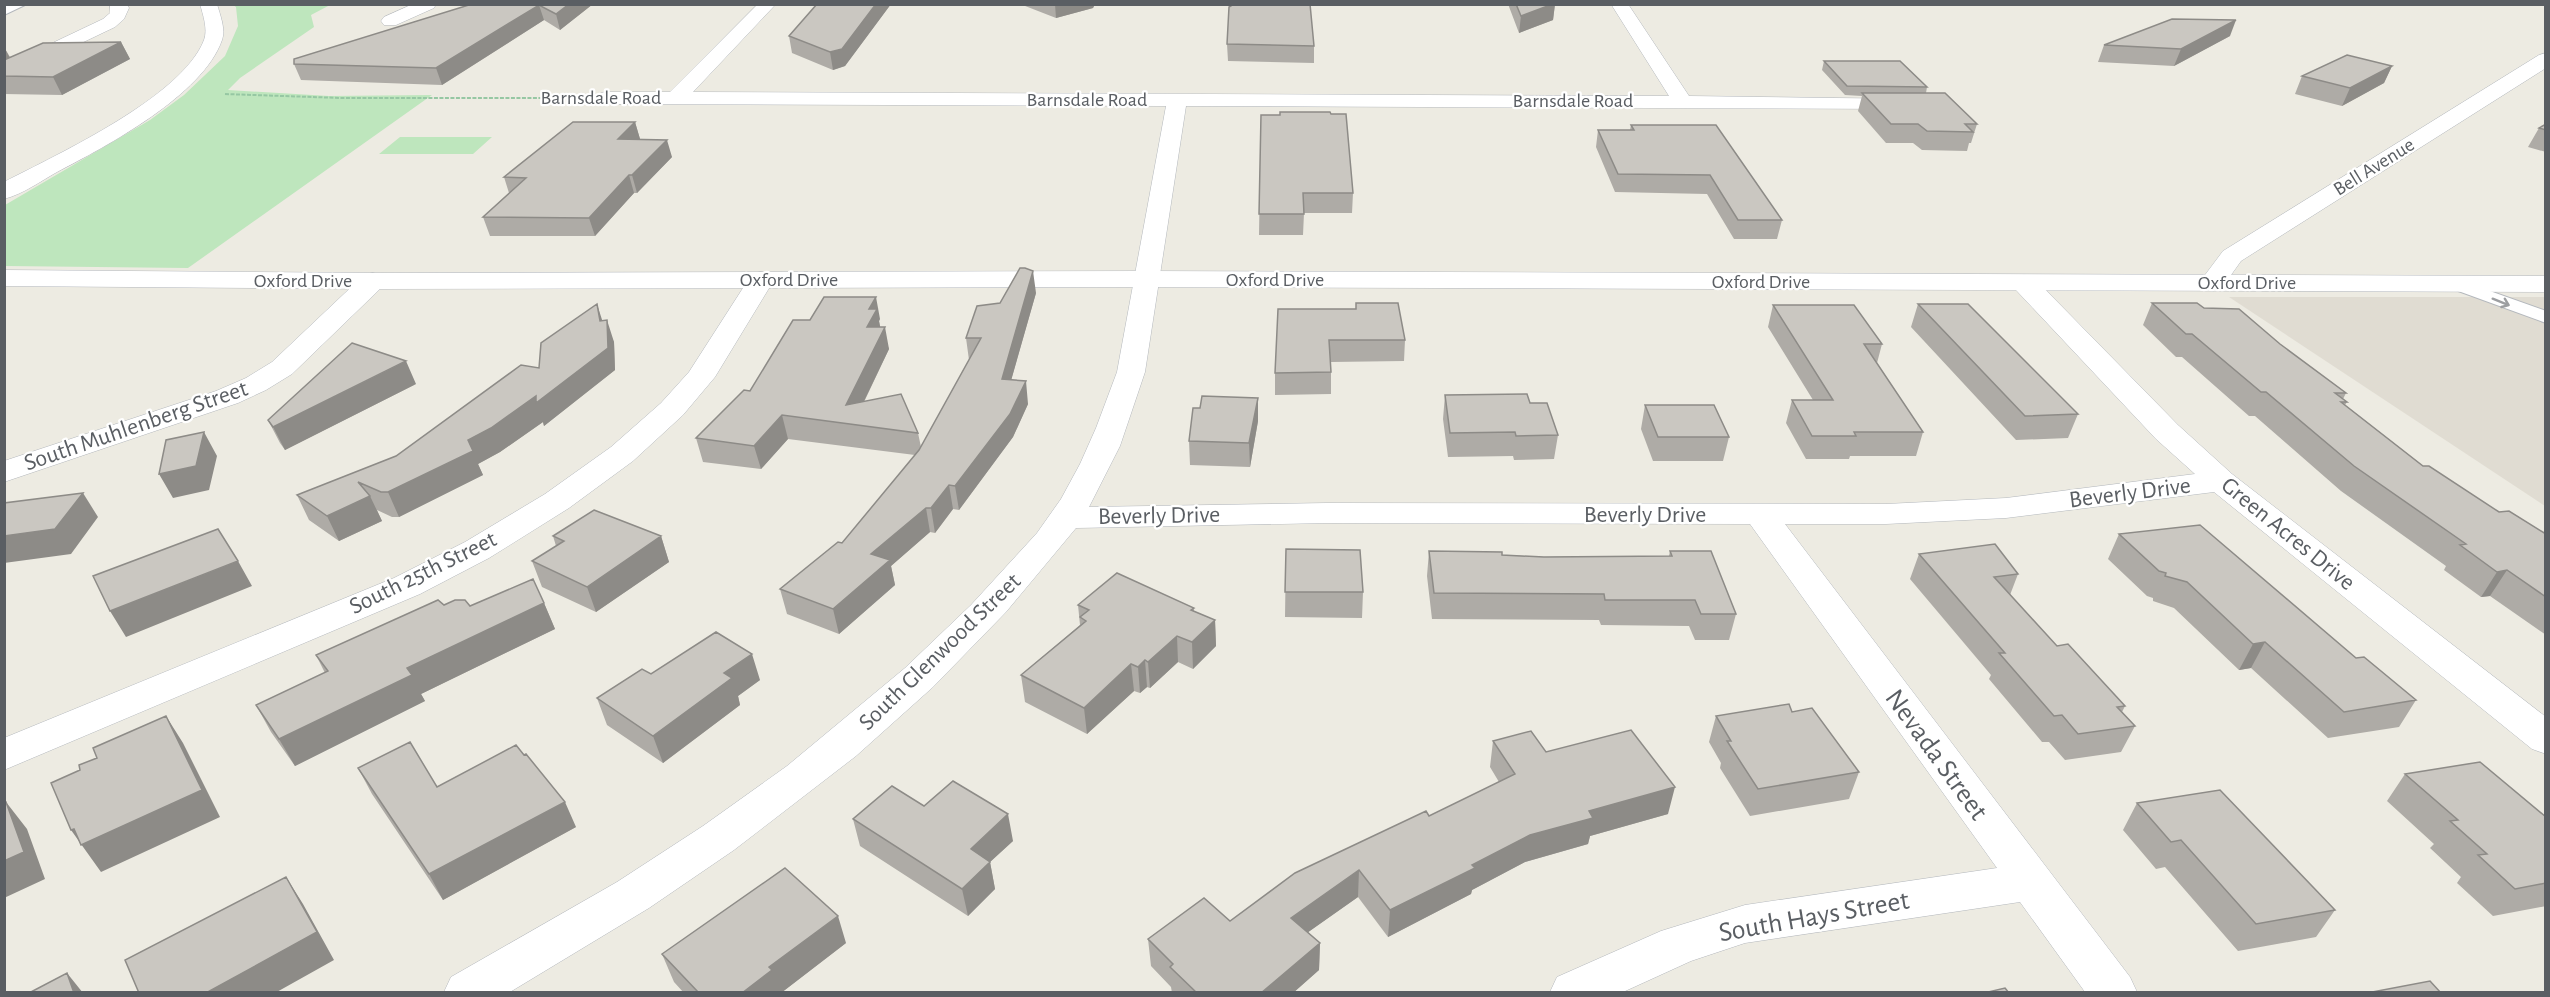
<svg xmlns="http://www.w3.org/2000/svg" width="2550" height="997" font-family="'Alegreya Sans',sans-serif">
<style>
.education{fill:#e0dcd2}
.green{fill:#bee6bd}
.lines{fill:none;stroke-linecap:round;stroke-linejoin:round}
.lane-casing{stroke:#b4b8bd;stroke-width:2}
.street-casing{stroke:#b4b8bd;stroke-width:1}
.secondary-casing{stroke:#b5b9bf;stroke-width:1}
.path{stroke:#96c7a3;stroke-width:2;stroke-dasharray:4 1.5;stroke-linecap:butt}
.lane{fill:#fff;fill-rule:evenodd}
.street{fill:#fff;fill-rule:evenodd}
.secondary{fill:#fff;fill-rule:evenodd}
.wall{fill:#aeaba6}
.shaded-wall{fill:#8d8b87}
.building{fill:#cac7c1;stroke:#8d8b87;stroke-width:1.5}
.oneway{stroke:#9c9ea1}
.labels{text-anchor:middle;dominant-baseline:central;stroke-width:4.5;stroke-linejoin:round;paint-order:stroke}
.far-street-label{font-size:20px;fill:#5a5e63;stroke:#fff}
.street-label{font-size:24px;fill:#5a5e63;stroke:#fff}
.near-street-label{font-size:28px;fill:#5a5e63;stroke:#fff}
</style>
<rect width="100%" height="100%" fill="#edebe2"/>
<path class="education" d="M2229 297H2545V506Z"/>
<path class="green" d="M233 5H330L311 15 314 27 240 78 228 90 329 96 432 95 188 268 5 266V205L150 120 184 95 225 56 238 26 236 7Z
M400 137H492L473 154H379Z"/>
<g class="lines">
<g class="lane-casing">
<path id="lane" d="M11 4H27L4 15V7Z
M2456 279 2546 311V323L2450 288 2447 284 2450 280Z"/>
</g>
<g class="street-casing">
<path id="street" d="M110 4H127L129 8 124 19 115 27 4 80V66L103 19 110 13Z
M413 4H436L434 8 396 25H384L381 21 384 17Z
M758 4H776L693 92 1669 96 1611 4H1628L1689 96 1912 99 1915 103 1912 107 1905 109 1186 106 1145 372 1120 446 1089 507 1327 503 1886 504 2006 498 2195 474 2156 439 2015 289 2011 283 2015 277 2024 275 2033 277 2178 425 2232 474 2546 717V754L2532 749 2214 492 2006 518 1886 524H1785L2130 977 2137 992H2085L2020 902 1745 943 1691 961 1623 992H1550L1557 977 1661 931 1745 905 1997 868 1750 524 1327 523 1076 528 1006 612 933 687 856 756 734 850 649 908 510 992H444L451 977 617 882 703 826 787 766 905 668 971 605 1037 533 1061 499 1080 464 1096 428 1117 372 1166 106 605 104 598 102 595 98 598 94 605 92H670Z
M2546 53V68L2241 261 2221 289 2212 291 2203 289 2199 283 2223 251 2539 55Z
M761 272 770 274 774 280 715 377 683 415 633 461 569 508 489 558 420 594 4 770V738L394 578 465 542 545 494 611 447 661 403 689 372 752 274Z
M373 273 382 275 386 281 382 287 292 374 266 390 238 403 4 482V461L216 391 246 378 272 362 364 275Z"/>
</g>
<g class="secondary-casing">
<path id="secondary" d="M200 4H217C220 15 226 29 222 40 203 95 107 146 57 172 41 181 23 194 4 199V182C58 154 182 97 204 40 208 29 203 15 200 4Z
M4 270 373 273 1146 271 2546 276V292L1146 287 373 289 4 286Z"/>
</g>
<path class="path" d="M225 94 341 98H574"/>
<use href="#lane" class="lane"/>
<use href="#street" class="street"/>
<use href="#secondary" class="secondary"/>
</g>
<path class="wall" d="M472 4H593L560 30 544 20 442 85 301 80 294 64Z
M817 4H891L845 66 833 70 792 53 789 36Z
M1020 4H1095L1093 8 1056 18Z
M1508 4H1555L1553 20 1519 33Z
M2230 36 2174 66 2098 62 2104 45Z
M121 42 130 59 62 95 4 94V47L10 57Z
M1227 44 1314 46V63L1228 61Z
M1824 61 1927 87 1926 93 1977 124 1971 143H1969L1967 151 1922 150 1913 143H1886L1858 111 1862 96 1845 95 1822 70Z
M2392 66 2384 83 2342 106 2295 94 2302 76Z
M1261 115 1353 193 1352 213H1304L1303 235H1259Z
M635 122 640 139 672 157 637 193H634L595 236H490L483 217 509 193 504 177Z
M2546 124V152L2528 147 2539 128Z
M1631 125 1782 220 1777 239H1734L1707 194 1615 192 1596 147 1598 130H1630Z
M1036 293 1011 380 1028 404 1013 437 959 510 953 509 935 533 930 532 891 566 895 585 839 634 787 614 780 589 842 543 915 455 788 439 761 469 703 462 696 438 880 319 879 321 880 327 889 349 864 402 918 433 921 447 969 360 966 338 1000 303Z
M1356 303 1405 340 1404 361 1331 362V394L1275 395V373L1356 309Z
M2152 303 2204 308 2280 344 2346 393 2343 399 2347 402 2345 405 2423 466 2499 512 2546 534V635L2490 596 2481 597 2444 570 2446 566 2341 491 2255 416H2249L2182 357H2176L2143 325Z
M1918 304 2078 414 2068 438 2016 440 1911 327Z
M1773 305 1882 344 1877 363 1923 432 1916 456H1850L1849 459H1806L1786 423 1792 400H1813L1768 327Z
M602 320 614 342 615 370 544 426 543 422 500 452 478 464 483 475 399 517H392L377 510 382 521 339 541 309 520 297 495 396 456 539 368Z
M416 384 285 450 280 443 268 420Z
M1445 395 1530 403 1558 435 1554 459 1514 460 1513 456 1448 457 1443 419Z
M1258 398V421L1250 467 1190 465 1189 441 1200 408Z
M1645 405 1729 437 1723 461H1653L1641 429Z
M2119 534 2356 658 2416 700 2399 727 2328 738 2251 668 2239 670 2174 608 2153 601V598L2147 596 2108 559Z
M553 536H661L669 562 596 612 542 587 532 561 556 546Z
M1286 549 1363 592 1362 618 1285 617Z
M1429 551 1544 557 1669 556 1670 551 1736 614 1729 640H1695L1689 626 1601 625 1599 620 1432 619 1427 576Z
M1919 554 2018 574 2010 595 2057 646 2125 706 2122 712 2135 726 2121 752 2065 760 2049 742H2042L1989 679 1991 675 1910 579Z
M544 603 555 629 421 694 425 701 295 766 271 732 256 705 325 673 316 655 444 605 470 606Z
M1078 605 1194 608V611L1215 620 1216 646 1193 669 1178 662 1150 688 1147 687 1140 693 1134 691 1087 734 1025 702 1021 675 1080 625Z
M651 674 760 680 738 696 740 705 663 763 607 725 597 698Z
M1792 712 1859 772 1849 799 1750 816 1720 768 1721 763 1709 742 1716 716Z
M1493 741 1546 752 1668 814 1590 836 1588 844 1525 862 1472 890 1471 894 1388 937 1358 897 1308 932 1320 943 1319 970 1293 993H1172L1171 987 1151 966 1148 939 1230 921 1429 816 1499 782 1490 767Z
M358 768 437 787 576 827 443 900 372 794Z
M2405 774 2546 817V906L2493 916 2457 883 2461 877 2430 848 2434 844 2387 801Z
M2137 803 2335 910 2316 937 2238 951 2165 867 2156 869 2123 830Z
M924 806 1013 841 990 862 995 889 968 916 860 846 853 819Z
M846 943 781 993H684L674 982 662 954Z"/>
<path class="shaded-wall" d="M569 4H593L560 30 556 14Z
M876 4H891L845 66 833 70 830 52Z
M1055 4H1095L1093 8 1056 18Z
M1553 4H1555L1553 20 1519 33 1521 16Z
M539 5 544 20 442 85 436 68Z
M2236 20 2230 36 2174 66 2181 49Z
M121 42 130 59 62 95 53 77Z
M4 47 11 60 4 64Z
M2392 66 2384 83 2342 106 2350 88Z
M635 122 640 139H618Z
M667 140 672 157 637 193 632 175Z
M629 175 634 193 595 236 589 218Z
M1033 271 1036 293 1005 402 1002 379Z
M876 297 880 319 879 321 881 331 867 327 869 309Z
M597 304 604 326 600 321Z
M607 320 614 342 615 370 544 426 543 422 500 452 478 464 483 475 399 517 388 492 468 440Z
M885 327 889 349 853 424 846 405Z
M406 361 416 384 285 450 273 427Z
M1026 381 1028 404 1013 437 959 510 955 486Z
M1258 398V421L1250 467 1249 443Z
M782 415 788 439 761 469 754 446Z
M204 432 217 456 209 490 173 498 159 474Z
M949 485 953 509 935 533 931 508Z
M83 493 98 517 71 554 4 563V536Z
M370 496 382 521 339 541 327 516Z
M926 508 930 532 891 566 895 585 839 634 833 609 871 554Z
M661 536 669 562 596 612 587 587Z
M238 561 252 586 126 637 110 611Z
M2507 570 2490 596 2481 597 2497 572Z
M544 603 555 629 421 694 425 701 295 766 279 739 407 668Z
M1215 620 1216 646 1193 669 1192 642Z
M1177 636 1178 662 1150 688 1148 662Z
M2265 642 2251 668 2239 670 2253 644Z
M752 654 760 680 738 696 740 705 663 763 653 736 724 673Z
M1145 660 1147 687 1140 693 1138 667Z
M1131 664 1134 691 1087 734 1084 708Z
M166 716 183 743 220 817 101 872 71 830Z
M1675 787 1668 814 1590 836 1588 844 1525 862 1472 890 1471 894 1388 937 1390 910 1472 865 1530 835 1589 811Z
M6 802 27 829 45 879 4 898Z
M565 802 576 827 443 900 429 874Z
M1008 814 1013 841 990 862 995 889 968 916 962 889 971 849Z
M1359 870 1358 897 1290 945 1291 918Z
M286 877 303 904 334 960 275 993H206Z
M838 916 846 943 781 993H742L769 967Z
M1320 943 1319 970 1293 993H1261Z
M67 973 83 993H74Z"/>
<path class="building" d="M472 4H569L556 14 539 5 436 68 294 64V59Z
M817 4H876L842 49 830 52 789 36Z
M1234 4H1310L1314 46 1227 44 1229 7Z
M1516 4H1553L1521 16Z
M2172 19 2236 20 2181 49 2104 45Z
M121 42 53 77 4 76V60L43 43Z
M2347 55 2392 66 2350 88 2302 76Z
M1824 61H1900L1927 87 1847 86Z
M1862 93H1945L1977 124H1965L1973 132 1927 131 1918 124H1891Z
M1280 112H1330L1331 114H1346L1353 193H1303L1304 214H1259L1261 115H1280Z
M573 122H635L618 139 667 140 632 175H629L589 218 483 217 526 178 504 177Z
M2546 124V130L2539 128Z
M1631 125H1716L1782 220H1738L1710 175 1618 174 1598 130H1634Z
M1020 268H1025L1033 271 1002 379 1026 381 1010 414 955 486 949 485 931 508H926L871 554 890 560 833 609 780 589 838 542 842 543 919 450 981 338H966L977 306 1000 303Z
M824 297H876L869 309H877L867 327H885L846 405 901 394 918 433 782 415 754 446 696 438 744 390 750 391 793 320H810Z
M1356 303H1398L1405 340H1329L1331 372 1275 373 1278 309H1356Z
M2152 303H2197L2204 308 2239 309 2280 344 2346 393H2335L2347 402H2341L2423 466H2429L2499 512 2509 511 2546 534V597L2507 570 2497 572 2460 545 2466 544 2354 466 2266 392H2261L2192 334H2186Z
M597 304 600 321 607 320 608 348 536 403V396L491 428 468 440 473 451 388 492H381L358 482 370 496 327 516 297 495 396 456 521 365 539 368 541 343Z
M1918 304H1968L2078 414 2025 416Z
M1773 305H1854L1882 344H1864L1923 432H1854L1856 436H1812L1792 400H1833Z
M352 343 406 361 273 427 268 420Z
M1527 394 1530 403H1547L1558 435 1516 436 1515 432 1450 433 1445 395Z
M1202 396 1258 398 1249 443 1189 441 1193 408H1200Z
M1645 405H1714L1729 437H1658Z
M204 432 196 466 159 474 166 440Z
M83 493 55 529 4 536V503Z
M594 510 661 536 587 587 532 561 564 541 553 536Z
M2200 525 2356 658 2364 657 2416 700 2344 712 2265 642 2253 644 2187 582 2165 576 2166 573 2159 571 2119 534Z
M218 529 238 561 110 611 93 576Z
M1995 544 2018 574 1994 577 2057 646 2068 644 2125 706 2117 707 2135 726 2078 734 2062 715 2054 716 1999 653H2005L1919 554Z
M1286 549 1360 550 1363 592H1285Z
M1429 551 1502 552V555L1544 557 1672 556 1670 551H1711L1736 614H1701L1695 600H1605L1604 594 1434 593Z
M1117 573 1194 608 1191 610 1215 620 1192 642 1177 636 1148 662 1145 660 1138 667 1131 664 1084 708 1021 675 1086 621 1080 617 1089 610 1078 605Z
M533 579 544 603 407 668 412 675 279 739 256 705 328 671 316 655 438 600 444 605 455 600H465L470 606Z
M716 632 752 654 724 673 732 678 653 736 597 698 642 669 651 674Z
M1789 704 1792 712 1812 708 1859 772 1758 789 1727 741H1731L1716 716Z
M166 716 202 790 81 845 74 829 71 830 51 783 80 770 79 765 97 758 93 748Z
M1631 730 1675 787 1589 811 1593 818 1530 835 1472 865 1475 868 1390 910 1359 870 1291 918 1320 943 1261 993H1197L1170 967 1173 964 1148 939 1204 898 1230 921 1295 873 1426 811 1429 816 1515 774 1493 741 1531 731 1546 752Z
M410 742 437 787 516 745 524 755 526 754 565 802 429 874 358 768Z
M2480 762 2546 817V883L2515 889 2478 855 2487 854 2450 821 2458 820 2405 774Z
M953 781 1008 814 971 849 990 862 962 889 853 819 892 786 924 806Z
M2220 790 2335 910 2256 924 2181 840 2171 842 2137 803Z
M6 802 24 852 4 861V803Z
M785 868 838 916 769 967 772 970 742 993H699L662 954Z
M286 877 317 932 206 993H139L125 960Z
M67 973 74 993H29Z
M2430 981 2441 993H2367Z
M2005 988 2009 993H1984Z"/>
<defs><path id="oneway-shaft" d="M-6 0H5M1.5-3L5.5 0L1.5 3" fill="none" stroke-width="1.6" stroke-linecap="round" stroke-linejoin="round" transform="scale(1.5)"/></defs>
<use class="oneway" href="#oneway-shaft" transform="translate(2501 302) rotate(22)"/>
<g class="labels">
<g class="far-street-label">
<text x="601" y="98">Barnsdale Road</text>
<text x="1087" y="100">Barnsdale Road</text>
<text x="1573" y="101">Barnsdale Road</text>
<text transform="translate(2374 167) rotate(-32)">Bell Avenue</text>
<text x="789" y="280">Oxford Drive</text>
<text x="1275" y="280">Oxford Drive</text>
<text x="303" y="281">Oxford Drive</text>
<text x="1761" y="282">Oxford Drive</text>
<text x="2247" y="283">Oxford Drive</text>
</g>
<g class="street-label">
<text transform="translate(136 426) rotate(-19)">South Muhlenberg Street</text>
<text transform="translate(2130 493) rotate(-7)">Beverly Drive</text>
<text x="1645" y="515">Beverly Drive</text>
<text transform="translate(1159 516) rotate(-1)">Beverly Drive</text>
<text transform="translate(2288 534) rotate(39)">Green Acres Drive</text>
<text transform="translate(423 573) rotate(-26)">South 25th Street</text>
<text transform="translate(940 652) rotate(-44)">South Glenwood Street</text>
</g>
<g class="near-street-label">
<text transform="translate(1936 755) rotate(54)">Nevada Street</text>
<text transform="translate(1814 917) rotate(-10)">South Hays Street</text>
</g>
</g>
<rect width="2550" height="997" fill="none" stroke="#5a5e63" stroke-width="12"/>
</svg>
